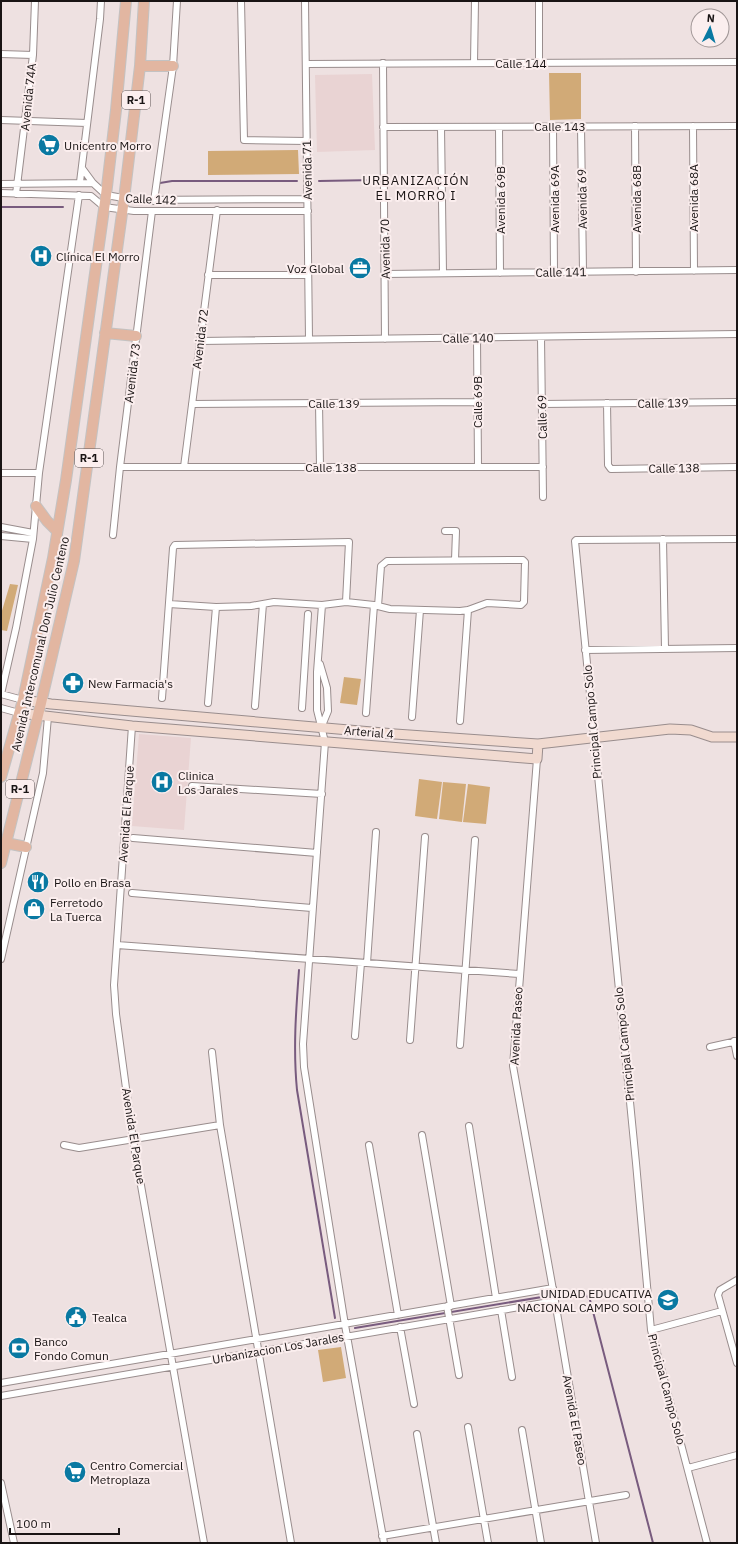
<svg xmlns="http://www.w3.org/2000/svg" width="738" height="1544" font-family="'IBM Plex Sans',sans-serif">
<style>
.built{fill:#e9d3d3}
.green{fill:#d1aa77}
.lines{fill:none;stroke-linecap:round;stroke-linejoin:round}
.stream{stroke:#785b7e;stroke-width:2}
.street-casing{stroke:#998d8d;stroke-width:8}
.secondary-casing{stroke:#998d8d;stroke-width:11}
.primary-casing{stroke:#c3c2c2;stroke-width:12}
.street{stroke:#fff;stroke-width:6}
.secondary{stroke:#f1dad0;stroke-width:9}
.primary{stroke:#e2b6a1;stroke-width:10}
.labels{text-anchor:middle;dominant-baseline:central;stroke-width:4;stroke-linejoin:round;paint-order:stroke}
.shield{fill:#fbeeee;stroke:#5d5555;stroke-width:1}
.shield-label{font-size:11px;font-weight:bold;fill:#191414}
.street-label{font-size:12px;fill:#191414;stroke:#fbeeee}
.poi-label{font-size:12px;fill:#191414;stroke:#fbeeee;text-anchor:start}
.neighbourhood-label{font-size:13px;letter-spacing:1px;fill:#191414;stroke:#fbeeee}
</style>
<rect width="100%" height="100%" fill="#eee1e1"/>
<path class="built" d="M372 74 375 150 317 152 315 75Z
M139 734 191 738 184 830 132 826Z"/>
<path class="green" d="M549 73H581V119L550 120Z
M298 150 299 174 208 175V151Z
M10 584 18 585 7 631 1 630V614Z
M344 677 361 679 357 705 340 703Z
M419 779 442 782 437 819 415 816Z
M443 782 466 784 462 822 439 819Z
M468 784 490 787 486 824 463 822Z
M341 1347 346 1378 323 1382 318 1350Z"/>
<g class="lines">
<path class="stream" d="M319 181 376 180
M160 183 172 181H297
M1 207H63
M299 970C296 1010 293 1049 297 1090L335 1318
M355 1328 578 1291 586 1295 590 1300 653 1543"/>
<g class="street-casing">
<path id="street" d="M241 1 244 140 307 141
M305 1 309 339
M1 54 33 55
M383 63 385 339
M474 63 475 1
M539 63V1
M306 64 737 62
M1 120 87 123
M553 126 554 272
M581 126 583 272
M635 126 636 272
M693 126 694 271
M383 127 737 126
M441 127 443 273
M499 127 500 273
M82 168 93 183 106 195 135 200 308 199
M80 182 100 19 101 1
M1 184 93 183
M1 193 91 196 104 207 134 211H308
M16 194 33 55 35 1
M154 201 173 66 177 1
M385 274 737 270
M208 275H308
M541 337 543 497
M477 338 478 467
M200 341 737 334
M319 403 320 467
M607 403 608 465 611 469 737 467
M192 404 477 402
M542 404 737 402
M120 467H543
M184 467 217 210
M1 473H39
M1 527 33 533
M445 531H456L455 560
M113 535 120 467 152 211
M1 536 33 539
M663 539 665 649
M169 604 216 607 251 606 274 602 322 605 346 602 374 605 390 609 460 611 468 610 487 603 521 605 524 602 525 562 523 560 387 561 381 566 378 606
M322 605 317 672V710L325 742 303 1044 304 1067 345 1325 384 1543
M585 650 737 648
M320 664 327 688 328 711 321 728
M1 694 16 628 33 539 39 473 79 195
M1 694 23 700
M162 698 173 548 175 545 349 542 346 602
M208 703 216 607
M255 706 263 604
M1 708 19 713
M302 708 308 614
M366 713 374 605
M412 717 420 610
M460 721 468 610
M132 726 114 985 116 1014 133 1140 204 1543
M537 759 513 1066 555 1301 596 1543
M192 786 322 794
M133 838 317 853
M132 893 312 908
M117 945 519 974
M1 959 43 773 48 717
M367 963 376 832
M355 1036 361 963
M410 1040 425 837
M734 1041 737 1056
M460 1045 475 840
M710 1047 737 1041
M212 1052 220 1125 291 1543
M469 1126 496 1298
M422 1135 451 1306
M64 1145 79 1148 220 1125
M369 1145 398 1315
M737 1280 720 1290 718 1295 737 1363
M447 1306 459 1375
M501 1310 512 1377
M400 1327 414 1404
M651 1330 722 1311
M1 1383 553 1288
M1 1396 555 1301
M468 1427 488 1543
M522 1430 541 1543
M417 1434 436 1543
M688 1468 737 1455
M1 1483 14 1543
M382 1536 626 1495
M707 1543 651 1330 636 1163 575 541 576 540 737 539"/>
</g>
<g class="secondary-casing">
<path id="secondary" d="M23 700 51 704 395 734 538 744 670 729 691 730 712 737H737
M19 713 132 726 537 759 538 744"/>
</g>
<g class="primary-casing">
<path id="primary" d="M140 66H173
M105 333 136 336
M36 506 47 521 57 531
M1 777 23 700 53 558 66 480 106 195 116 110 126 1
M6 843 26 847
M1 863 41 703 74 561 124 199 140 66 144 1"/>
</g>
<use href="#street" class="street"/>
<use href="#secondary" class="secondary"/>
<use href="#primary" class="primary"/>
</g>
<defs>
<g id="supermarket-disc" transform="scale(1.15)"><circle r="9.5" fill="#0979a2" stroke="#fbeeee"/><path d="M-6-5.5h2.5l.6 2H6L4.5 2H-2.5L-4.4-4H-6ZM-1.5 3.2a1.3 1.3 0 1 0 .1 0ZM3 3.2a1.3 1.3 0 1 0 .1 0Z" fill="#fff"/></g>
<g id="hospital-disc" transform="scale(1.15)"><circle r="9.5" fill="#0979a2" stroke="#fbeeee"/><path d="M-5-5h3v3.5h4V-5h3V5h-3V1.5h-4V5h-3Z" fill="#fff"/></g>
<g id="office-disc" transform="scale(1.15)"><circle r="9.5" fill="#0979a2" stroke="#fbeeee"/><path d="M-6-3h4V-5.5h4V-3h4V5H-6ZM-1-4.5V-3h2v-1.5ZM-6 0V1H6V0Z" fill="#fff"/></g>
<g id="pharmacy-disc" transform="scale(1.15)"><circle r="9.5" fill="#0979a2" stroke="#fbeeee"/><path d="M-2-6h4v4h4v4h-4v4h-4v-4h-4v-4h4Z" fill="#fff"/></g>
<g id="restaurant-disc" transform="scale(1.15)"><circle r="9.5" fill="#0979a2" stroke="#fbeeee"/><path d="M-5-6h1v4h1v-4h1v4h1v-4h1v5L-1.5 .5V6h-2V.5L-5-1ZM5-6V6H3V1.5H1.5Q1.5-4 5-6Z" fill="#fff"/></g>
<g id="shop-disc" transform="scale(1.15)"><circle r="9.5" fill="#0979a2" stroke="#fbeeee"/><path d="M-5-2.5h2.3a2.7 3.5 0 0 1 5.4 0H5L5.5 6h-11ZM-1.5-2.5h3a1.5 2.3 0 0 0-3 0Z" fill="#fff"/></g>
<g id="school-disc" transform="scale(1.15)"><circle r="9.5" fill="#0979a2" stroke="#fbeeee"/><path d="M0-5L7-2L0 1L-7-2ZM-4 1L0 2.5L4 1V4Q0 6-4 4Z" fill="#fff"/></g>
<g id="civic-disc" transform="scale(1.15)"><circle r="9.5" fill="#0979a2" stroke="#fbeeee"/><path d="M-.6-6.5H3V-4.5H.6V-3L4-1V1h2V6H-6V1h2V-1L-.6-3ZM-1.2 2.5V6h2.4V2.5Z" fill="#fff"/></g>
<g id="bank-disc" transform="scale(1.15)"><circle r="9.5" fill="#0979a2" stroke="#fbeeee"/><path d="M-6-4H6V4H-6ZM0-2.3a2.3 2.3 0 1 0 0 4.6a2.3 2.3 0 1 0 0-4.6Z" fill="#fff"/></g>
</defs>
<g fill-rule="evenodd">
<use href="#supermarket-disc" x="49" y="145"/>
<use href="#hospital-disc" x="41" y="256"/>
<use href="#office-disc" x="360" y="268"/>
<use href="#pharmacy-disc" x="73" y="683"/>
<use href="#hospital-disc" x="162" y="782"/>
<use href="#restaurant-disc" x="38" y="882"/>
<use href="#shop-disc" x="34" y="909"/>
<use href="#school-disc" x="668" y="1300"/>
<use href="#civic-disc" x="76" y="1317"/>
<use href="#bank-disc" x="19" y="1348"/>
<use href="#supermarket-disc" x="75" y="1472"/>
</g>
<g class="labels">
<g class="shield">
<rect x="122" y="91" width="28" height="18" rx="3"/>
<rect x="75" y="449" width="28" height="18" rx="3"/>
<rect x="6" y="780" width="28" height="18" rx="3"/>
</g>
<g class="shield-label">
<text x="136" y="100">R-1</text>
<text x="89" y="458">R-1</text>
<text x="20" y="789">R-1</text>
</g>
<g class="street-label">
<text x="521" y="63">Calle 144</text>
<text transform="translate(28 97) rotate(-84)">Avenida 74A</text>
<text x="560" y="126">Calle 143</text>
<text transform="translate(307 170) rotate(-91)">Avenida 71</text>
<text transform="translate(693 198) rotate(-90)">Avenida 68A</text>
<text transform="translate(151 199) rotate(2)">Calle 142</text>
<text transform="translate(554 199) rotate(-90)">Avenida 69A</text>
<text transform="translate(582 199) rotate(-91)">Avenida 69</text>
<text transform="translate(636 199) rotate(-90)">Avenida 68B</text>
<text transform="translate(500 200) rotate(-90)">Avenida 69B</text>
<text transform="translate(385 249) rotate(-91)">Avenida 70</text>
<text transform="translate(561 272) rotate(-1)">Calle 141</text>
<text transform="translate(468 338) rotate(-1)">Calle 140</text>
<text transform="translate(200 339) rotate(-83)">Avenida 72</text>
<text transform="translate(132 373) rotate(-83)">Avenida 73</text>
<text transform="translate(477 402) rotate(-90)">Calle 69B</text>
<text x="334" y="403">Calle 139</text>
<text transform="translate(663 403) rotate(-1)">Calle 139</text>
<text transform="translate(542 417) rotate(-91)">Calle 69</text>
<text x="331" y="467">Calle 138</text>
<text transform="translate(674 468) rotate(-1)">Calle 138</text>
<text transform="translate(40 644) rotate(-77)">Avenida Intercomunal Don Julio Centeno</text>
<text transform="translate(592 722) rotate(-95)">Principal Campo Solo</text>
<text transform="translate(369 732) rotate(5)">Arterial 4</text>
<text transform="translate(126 814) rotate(-86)">Avenida El Parque</text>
<text transform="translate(516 1026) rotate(-87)">Avenida Paseo</text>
<text transform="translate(624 1044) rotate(-96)">Principal Campo Solo</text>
<text transform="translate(134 1136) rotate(81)">Avenida El Parque</text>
<text transform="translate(278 1348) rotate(-10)">Urbanizacion Los Jarales</text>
<text transform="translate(667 1389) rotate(75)">Principal Campo Solo</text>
<text transform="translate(575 1420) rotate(80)">Avenida El Paseo</text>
</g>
<g class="poi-label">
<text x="64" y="145">Unicentro Morro</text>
<text x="56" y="256">Clínica El Morro</text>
<text x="344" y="268" text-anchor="end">Voz Global</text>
<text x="88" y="683">New Farmacia's</text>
<text x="178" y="775">Clinica<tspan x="178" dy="14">Los Jarales</tspan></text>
<text x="54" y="882">Pollo en Brasa</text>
<text x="50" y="902">Ferretodo<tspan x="50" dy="14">La Tuerca</tspan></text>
<text x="652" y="1293" text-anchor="end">UNIDAD EDUCATIVA<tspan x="652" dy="14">NACIONAL CAMPO SOLO</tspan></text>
<text x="92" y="1317">Tealca</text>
<text x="34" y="1341">Banco<tspan x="34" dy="14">Fondo Comun</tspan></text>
<text x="90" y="1465">Centro Comercial<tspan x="90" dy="14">Metroplaza</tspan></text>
</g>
<g class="neighbourhood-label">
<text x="416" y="180">URBANIZACIÓN<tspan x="416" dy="15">EL MORRO I</tspan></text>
</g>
</g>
<rect width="738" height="1544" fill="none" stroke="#191414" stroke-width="4"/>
<g transform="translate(710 28) rotate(5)"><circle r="19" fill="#fbeeee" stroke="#a19797"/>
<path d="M0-3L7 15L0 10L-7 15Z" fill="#0979a2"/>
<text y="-6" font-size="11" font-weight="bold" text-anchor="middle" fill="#191414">N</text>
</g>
<path d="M10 1528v6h109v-6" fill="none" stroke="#191414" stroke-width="2"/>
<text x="16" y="1528" font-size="12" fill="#191414" stroke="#fbeeee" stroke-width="3" paint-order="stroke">100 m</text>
</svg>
